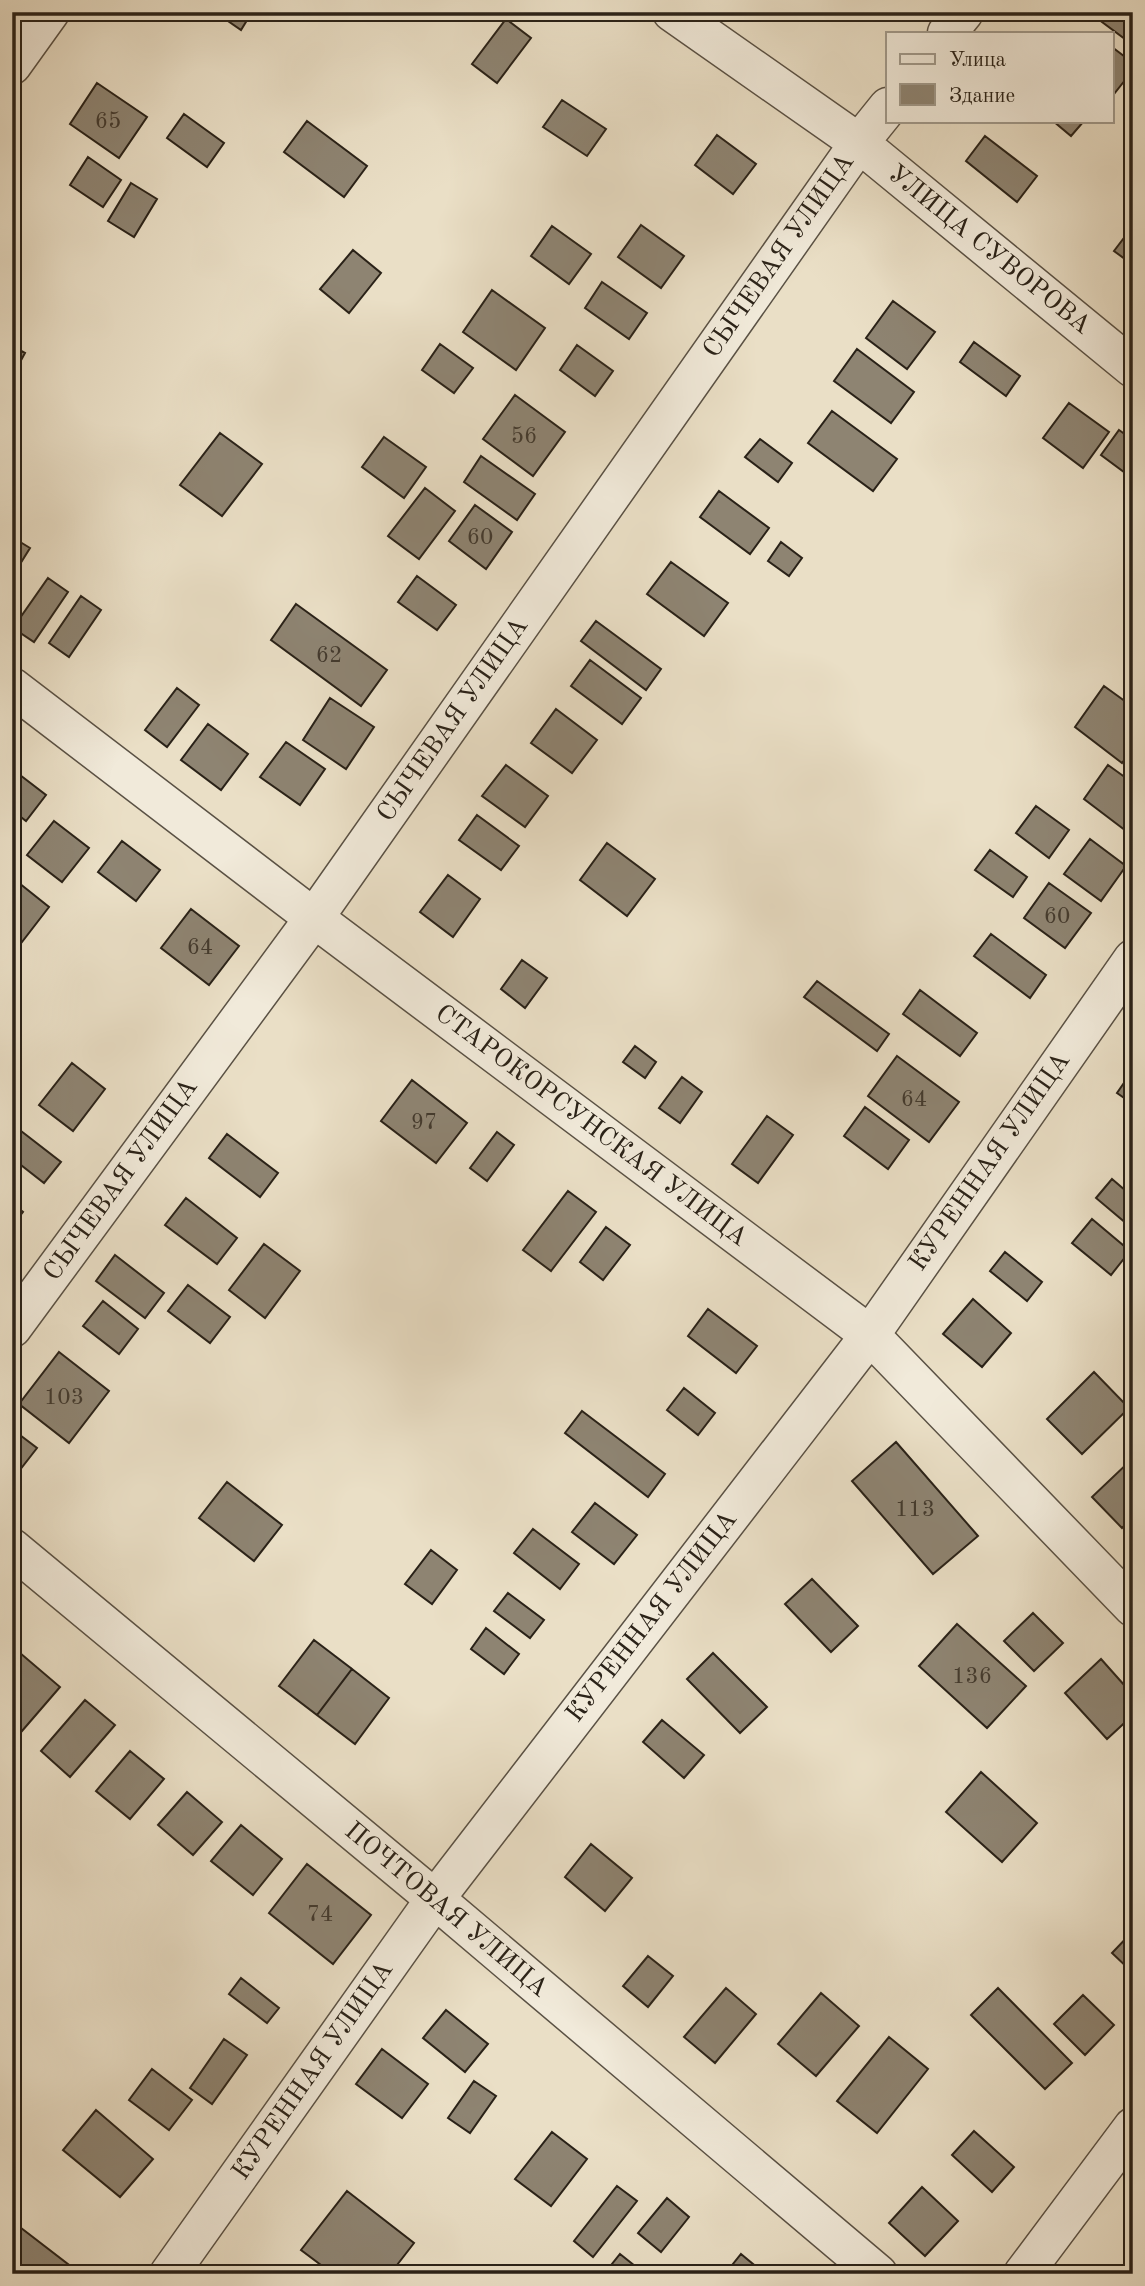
<svg xmlns="http://www.w3.org/2000/svg" width="1145" height="2286" font-family="'Old Standard TT',serif">
<style>
.building{fill:#8e8472;stroke:#2a2218;stroke-width:2}
.lines{fill:none;stroke-linecap:round;stroke-linejoin:round}
.minor-casing{stroke:#5a5144;stroke-width:41}
.minor{stroke:#f1eada;stroke-width:38}
.labels{text-anchor:middle;dominant-baseline:central;stroke-width:6;stroke-linejoin:round;paint-order:stroke}
.number-label{font-size:23px;fill:#433a2e}
.street-label{font-size:26px;fill:#2a2218;stroke:#f1eada}
</style>
<rect width="100%" height="100%" fill="#eadfc6"/>
<filter id="stains"><feTurbulence type="fractalNoise" baseFrequency=".00286" numOctaves="4"/><feColorMatrix values="0 0 0 0 .2 0 0 0 0 .09 0 0 0 0 .02 0 0 0 .5 -.17"/></filter>
<radialGradient id="worn" r=".72"><stop offset=".6" stop-color="#630" stop-opacity="0"/><stop offset="1" stop-color="#630" stop-opacity=".3"/></radialGradient>
<path class="building" d="M215 12H252L241 30Z
M1103 12H1133V45L1098 19Z
M506 19 531 38 497 83 472 64Z
M1112 47 1133 63V70L1114 94 1112 92Z
M97 83 147 117 119 158 70 124Z
M562 100 606 129 587 156 543 127Z
M184 114 224 143 207 167 167 138Z
M307 121 367 166 344 197 284 152Z
M1053 121H1084L1071 136Z
M717 135 756 164 733 194 695 165Z
M985 136 1037 176 1017 202 966 161Z
M88 157 121 180 103 207 70 185Z
M131 183 157 199 134 237 108 221Z
M641 225 684 256 661 288 618 257Z
M552 226 591 254 569 284 531 256Z
M1133 226V265L1114 251Z
M353 250 381 273 349 313 320 289Z
M602 282 647 313 629 339 585 308Z
M492 290 545 328 516 370 463 332Z
M893 301 935 332 907 369 866 338Z
M974 342 1020 376 1006 396 960 362Z
M440 344 473 368 454 393 422 370Z
M577 345 613 371 595 396 560 370Z
M12 346 25 353 12 377Z
M857 349 914 392 891 423 834 381Z
M515 395 565 432 533 476 483 439Z
M1069 403 1109 432 1083 468 1043 438Z
M832 411 897 459 873 491 808 443Z
M1119 430 1133 440 1132 478 1101 455Z
M220 433 262 464 222 516 180 485Z
M384 437 426 467 404 498 362 467Z
M760 439 792 463 778 482 745 457Z
M481 456 535 494 517 520 464 482Z
M425 488 455 511 419 559 388 536Z
M719 491 769 528 750 554 700 517Z
M475 505 512 532 486 569 449 541Z
M12 537 30 548 12 577Z
M781 542 802 558 789 576 768 561Z
M671 562 728 603 704 636 647 594Z
M417 576 456 605 437 630 398 602Z
M48 578 68 592 34 642 13 628Z
M81 596 101 610 69 657 49 643Z
M296 604 387 670 361 706 271 640Z
M596 621 661 669 646 690 581 641Z
M590 660 641 698 622 724 571 686Z
M1104 686 1133 707V748L1122 763 1075 727Z
M177 688 199 705 167 747 145 730Z
M330 698 374 727 346 769 303 740Z
M556 709 597 740 572 773 531 743Z
M208 724 248 754 221 790 181 760Z
M286 742 325 769 300 805 260 777Z
M506 765 548 796 525 827 482 796Z
M1108 765 1133 783V831L1130 834 1084 799Z
M20 775 46 795 26 821 12 810V786Z
M1036 806 1069 830 1049 858 1016 833Z
M477 815 519 846 501 870 459 840Z
M54 821 89 848 62 882 27 855Z
M1090 839 1126 866 1101 901 1064 874Z
M122 841 160 870 136 901 98 872Z
M607 843 655 879 627 916 580 880Z
M990 850 1027 877 1013 897 975 870Z
M448 875 480 899 453 937 420 912Z
M19 883 49 907 15 951 12 948V892Z
M1049 883 1091 913 1065 948 1024 918Z
M191 909 239 946 209 985 161 948Z
M991 934 1046 975 1030 998 974 956Z
M522 960 547 978 525 1008 501 989Z
M817 981 889 1034 877 1051 804 997Z
M920 990 977 1033 960 1056 903 1014Z
M635 1046 656 1062 645 1078 623 1062Z
M897 1056 959 1102 929 1142 868 1096Z
M72 1063 105 1089 73 1131 39 1105Z
M682 1077 702 1092 680 1123 659 1108Z
M1128 1077 1133 1080V1104L1117 1093Z
M412 1080 467 1123 436 1163 381 1121Z
M865 1107 909 1140 888 1169 844 1136Z
M767 1116 793 1135 758 1183 732 1164Z
M12 1124 61 1162 44 1183 12 1158Z
M497 1132 514 1145 487 1181 470 1168Z
M227 1134 278 1173 260 1197 209 1158Z
M1112 1179 1133 1197V1229L1096 1198Z
M568 1191 596 1212 551 1271 523 1250Z
M186 1198 237 1238 217 1264 165 1225Z
M12 1203 23 1212 12 1226Z
M1092 1219 1130 1251 1111 1275 1072 1243Z
M606 1227 630 1245 603 1280 580 1262Z
M264 1244 300 1271 265 1318 229 1290Z
M1005 1252 1042 1282 1027 1301 990 1271Z
M115 1255 164 1293 145 1318 96 1281Z
M188 1285 230 1317 210 1343 168 1311Z
M973 1299 1011 1333 982 1367 943 1334Z
M103 1301 138 1329 119 1354 83 1326Z
M708 1309 757 1346 736 1373 688 1336Z
M59 1352 109 1391 69 1443 19 1404Z
M1094 1372 1129 1408 1082 1454 1047 1419Z
M684 1388 715 1413 698 1435 667 1410Z
M582 1411 665 1474 648 1497 565 1433Z
M12 1429 37 1448 12 1480Z
M896 1442 978 1536 933 1574 852 1481Z
M1133 1458V1517L1122 1528 1092 1497Z
M227 1482 282 1525 254 1561 199 1518Z
M595 1503 637 1535 614 1564 572 1532Z
M533 1529 579 1564 560 1589 514 1553Z
M431 1550 457 1570 432 1604 405 1584Z
M812 1579 858 1626 831 1652 785 1604Z
M508 1593 544 1620 530 1638 494 1611Z
M1033 1613 1063 1643 1034 1671 1004 1641Z
M957 1624 1026 1686 987 1728 919 1666Z
M486 1628 519 1654 504 1674 471 1649Z
M314 1640 352 1669 317 1715 279 1686Z
M13 1647 60 1687 22 1731 12 1722Z
M713 1653 767 1707 740 1733 687 1679Z
M1101 1659 1133 1695V1715L1107 1739 1065 1693Z
M352 1669 389 1698 355 1744 317 1715Z
M85 1700 115 1725 70 1777 41 1751Z
M662 1720 704 1755 684 1778 643 1742Z
M130 1751 164 1779 130 1819 96 1791Z
M981 1772 1037 1823 1002 1862 946 1812Z
M187 1792 222 1822 193 1855 158 1825Z
M241 1825 282 1859 253 1895 211 1861Z
M591 1844 632 1878 605 1911 565 1877Z
M307 1864 371 1915 333 1964 269 1913Z
M1133 1931V1973L1112 1953Z
M648 1956 673 1976 648 2007 623 1986Z
M241 1978 279 2008 267 2023 229 1994Z
M726 1988 756 2014 715 2063 684 2037Z
M998 1988 1072 2063 1045 2089 971 2015Z
M821 1993 859 2026 816 2076 778 2044Z
M1083 1995 1114 2025 1085 2055 1054 2024Z
M446 2010 488 2044 465 2072 423 2038Z
M889 2037 928 2069 877 2133 837 2101Z
M224 2039 247 2055 212 2104 190 2088Z
M382 2049 428 2084 402 2118 356 2084Z
M152 2069 192 2100 169 2130 129 2100Z
M474 2081 496 2096 470 2133 448 2118Z
M96 2110 153 2159 120 2197 63 2150Z
M974 2131 1014 2167 992 2192 952 2155Z
M552 2132 587 2159 551 2206 515 2179Z
M617 2186 637 2201 593 2257 574 2241Z
M922 2187 958 2221 925 2256 889 2223Z
M347 2191 414 2243 390 2274H333L301 2250Z
M667 2198 689 2217 661 2252 638 2233Z
M12 2221 73 2268 68 2274H12Z
M620 2254 645 2274H604Z
M741 2254 765 2274H725Z"/>
<g class="lines">
<g class="minor-casing">
<path id="minor" d="M672 12 859 143 1133 368
M947 33 964 12
M12 65 50 12
M12 687 314 918 870 1335 1133 1607
M12 1328 314 918 859 143 888 107
M12 1548 435 1899 878 2274
M169 2274 435 1899 870 1335 1133 959
M1023 2274 1133 2127"/>
</g>
<use href="#minor" class="minor"/>
</g>
<g class="labels">
<g class="number-label">
<text x="108" y="121">65</text>
<text x="524" y="436">56</text>
<text x="480" y="537">60</text>
<text x="329" y="655">62</text>
<text x="1057" y="916">60</text>
<text x="200" y="947">64</text>
<text x="914" y="1099">64</text>
<text x="424" y="1122">97</text>
<text x="64" y="1397">103</text>
<text x="915" y="1509">113</text>
<text x="972" y="1676">136</text>
<text x="320" y="1914">74</text>
</g>
<g class="street-label">
<text transform="translate(989 250) rotate(39)">УЛИЦА СУВОРОВА</text>
<text transform="translate(779 256) rotate(-55)">СЫЧЕВАЯ УЛИЦА</text>
<text transform="translate(453 720) rotate(-55)">СЫЧЕВАЯ УЛИЦА</text>
<text transform="translate(591 1126) rotate(37)">СТАРОКОРСУНСКАЯ УЛИЦА</text>
<text transform="translate(990 1162) rotate(-55)">КУРЕННАЯ УЛИЦА</text>
<text transform="translate(121 1180) rotate(-54)">СЫЧЕВАЯ УЛИЦА</text>
<text transform="translate(652 1617) rotate(-52)">КУРЕННАЯ УЛИЦА</text>
<text transform="translate(446 1910) rotate(40)">ПОЧТОВАЯ УЛИЦА</text>
<text transform="translate(313 2071) rotate(-55)">КУРЕННАЯ УЛИЦА</text>
</g>
</g>
<rect width="1145" height="2286" fill="none" stroke="#eadfc6" stroke-width="42"/>
<rect x="14" y="14" width="1117" height="2258" fill="none" stroke="#2a2218" stroke-width="3.5"/>
<rect x="21" y="21" width="1103" height="2244" fill="none" stroke="#2a2218" stroke-width="2"/>
<rect x="886" y="32" width="228" height="91" fill="#f1eada" stroke="#a19a8c" stroke-width="2"/>
<rect x="900" y="54" width="35" height="10" fill="#f1eada" stroke="#a19a8c" stroke-width="2"/>
<text x="949" y="66" font-size="21" fill="#2a2218">Улица</text>
<rect x="900" y="84" width="35" height="21" fill="#8e8472" stroke="#a19a8c" stroke-width="2"/>
<text x="949" y="102" font-size="21" fill="#2a2218">Здание</text>
<rect width="100%" height="100%" filter="url(#stains)"/>
<rect width="100%" height="100%" fill="url(#worn)"/>
</svg>
